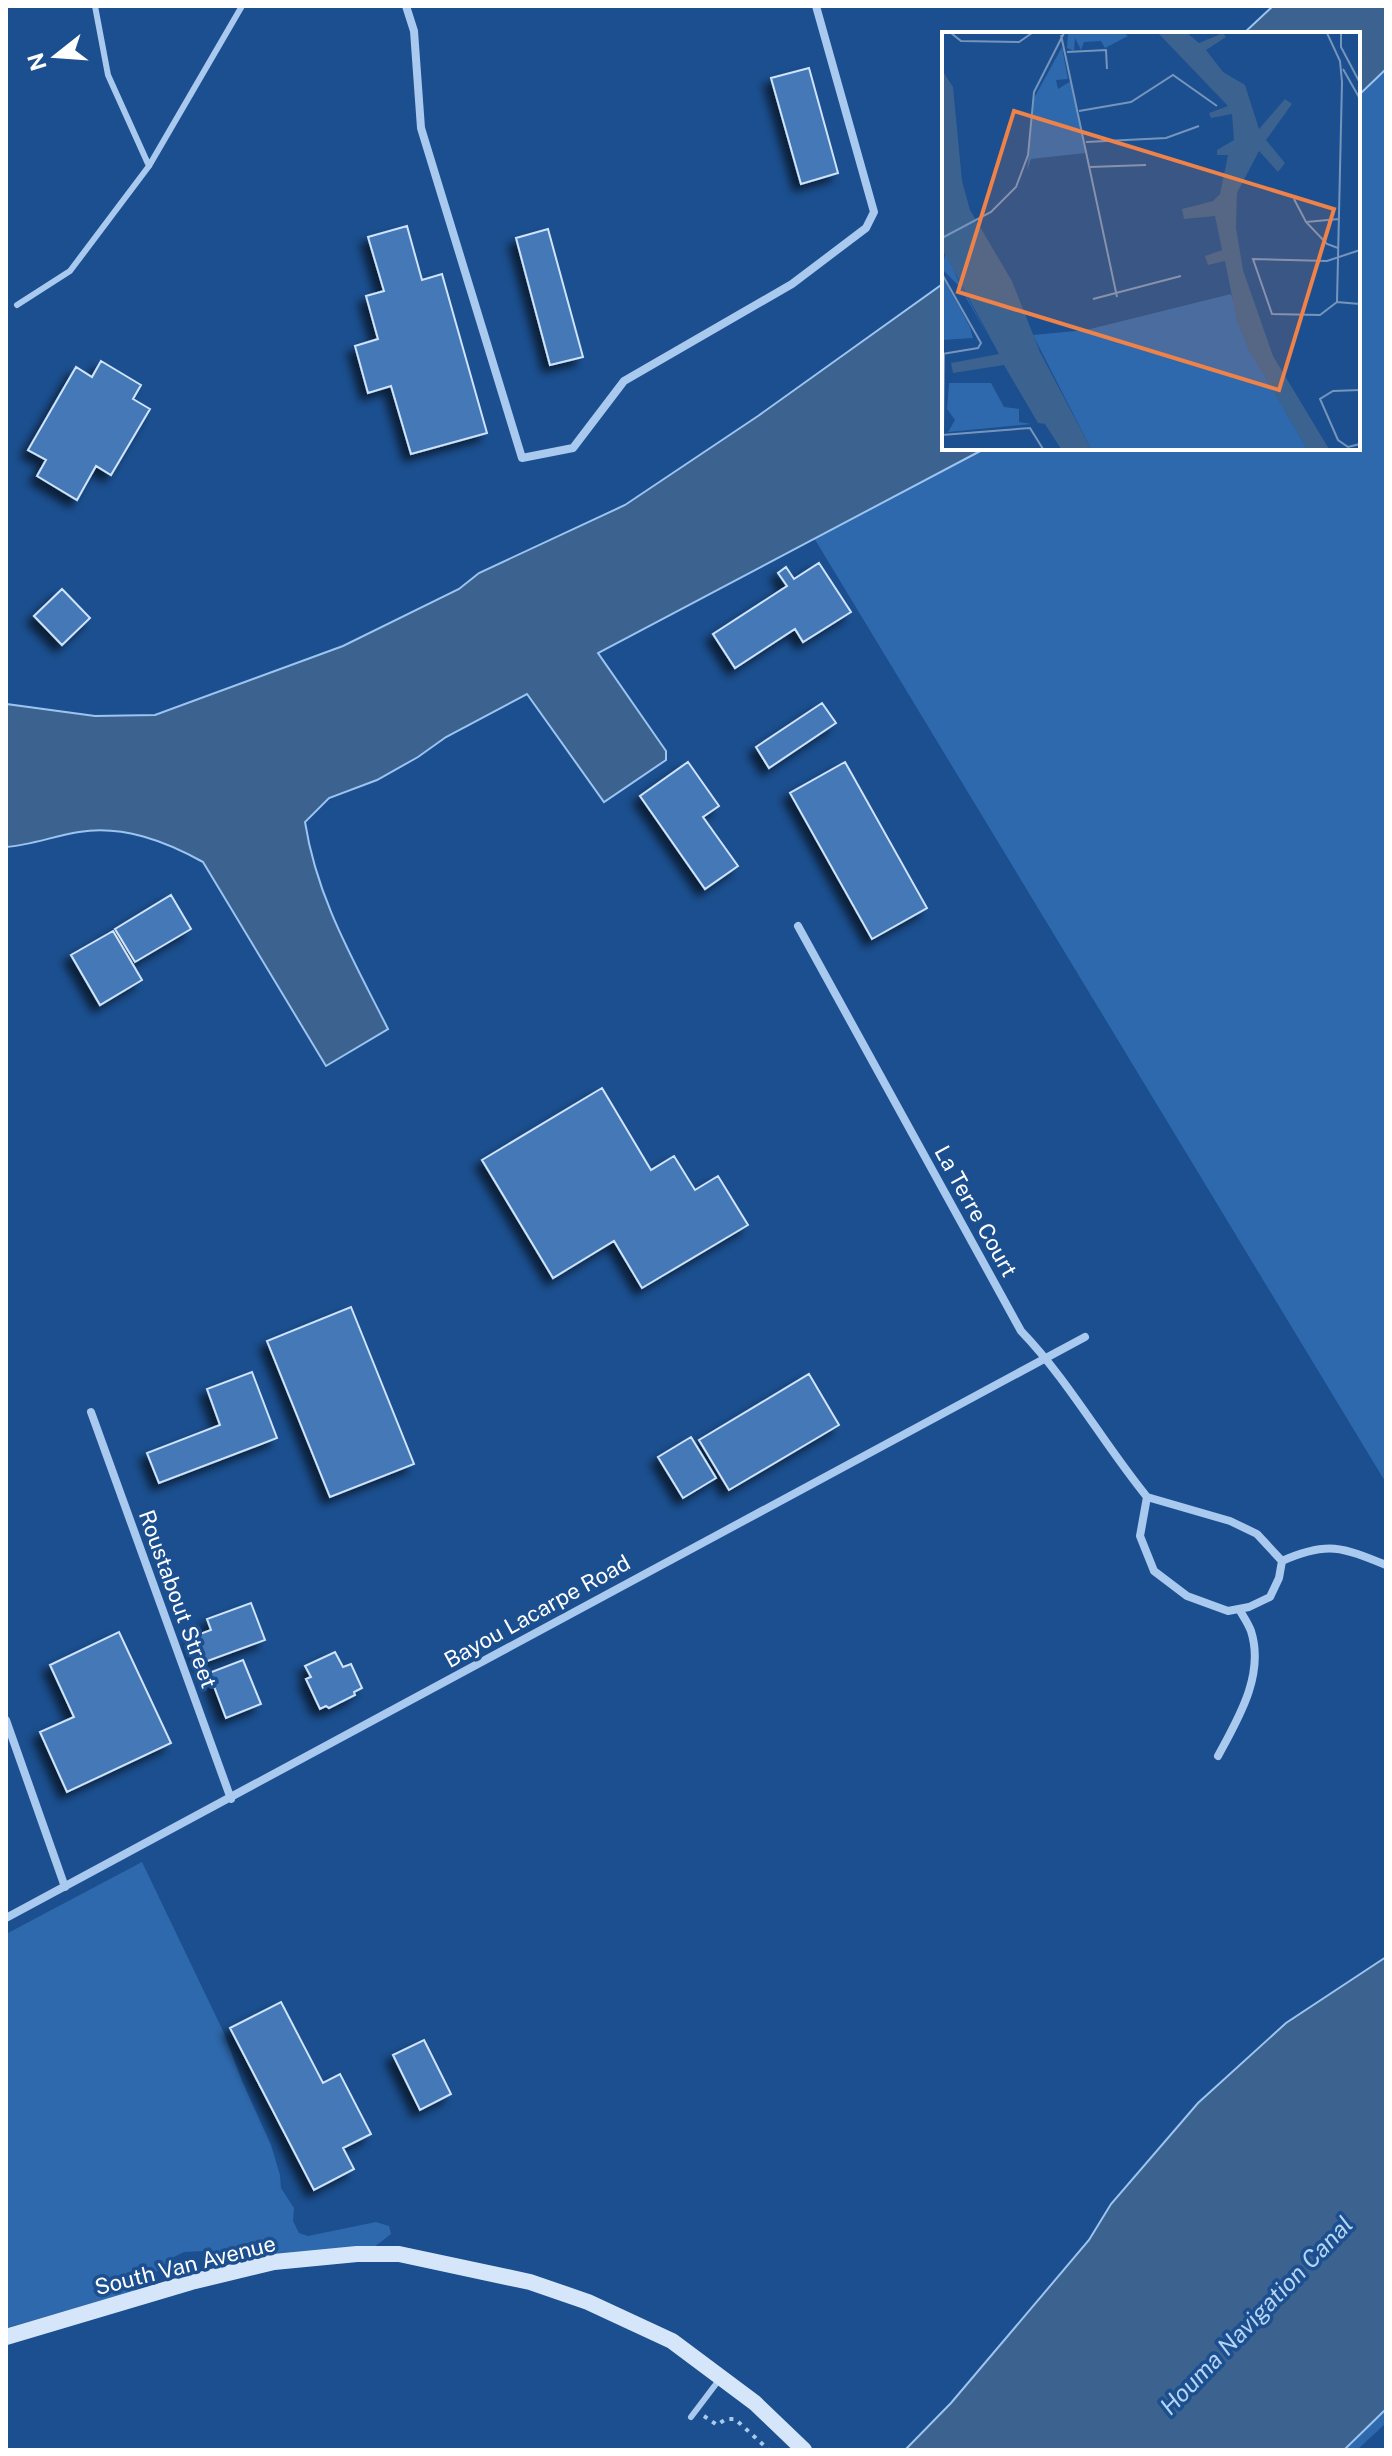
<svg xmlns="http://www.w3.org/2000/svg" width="1392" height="2456" font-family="'Public Sans',sans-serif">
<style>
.green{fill:#2e69ad}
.water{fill:#3c6290;stroke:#9cc4f0;stroke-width:2}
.building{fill:#4478b7;stroke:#cfe3fa;stroke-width:2;filter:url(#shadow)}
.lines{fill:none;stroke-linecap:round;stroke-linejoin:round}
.path{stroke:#a9c9ee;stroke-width:4;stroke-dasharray:4 6;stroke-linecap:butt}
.service{stroke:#a9c9ee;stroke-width:6}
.minor{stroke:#a9c9ee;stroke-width:8}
.secondary{stroke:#d6e6fa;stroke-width:16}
.labels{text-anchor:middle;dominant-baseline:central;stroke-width:7;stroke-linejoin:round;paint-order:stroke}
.street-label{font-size:22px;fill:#fff;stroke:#1b4f8f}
.water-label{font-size:24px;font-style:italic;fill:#b5d3f5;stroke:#1b4f8f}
.inset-road{fill:none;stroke:#7695bc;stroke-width:2}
.view{fill:#ee8249;fill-opacity:0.15;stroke:#ee8249;stroke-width:4}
.inset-edge{fill:none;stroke:#fff;stroke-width:4}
</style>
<defs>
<filter id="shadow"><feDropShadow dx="-7" dy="7" stdDeviation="4" flood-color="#0009"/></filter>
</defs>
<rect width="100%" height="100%" fill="#1b4f8f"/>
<path class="green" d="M1386 69V1483L814 538 986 448H1358V96Z
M142 1862 224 2033 242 2081 271 2145 280 2175 281 2188 294 2208 293 2221 299 2233 308 2236 376 2222 389 2226 391 2234 373 2248 244 2258 204 2251 184 2252 174 2257 132 2292 6 2328V1934Z
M1386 2409V2423L1357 2450H1344Z"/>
<path class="water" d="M1273 6H1386V69L1358 96V34H1243Z
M944 283V448H986L598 653 666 751V760L604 802 527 694 446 737 418 757 377 780 329 798 305 822C317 899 354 961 388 1029L326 1066 203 862C165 841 123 825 79 832 54 836 31 845 6 847V704L95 716 155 715 343 646 459 589 479 573 625 505 758 416Z
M1386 1957V2409L1344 2450H905L951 2403 1089 2240 1111 2204 1198 2103 1286 2023Z"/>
<path class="building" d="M809 68 838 173 801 184 771 78Z
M407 226 422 280 442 274 487 433 411 454 391 386 368 393 355 346 378 339 366 296 384 291 368 237Z
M548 229 583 357 550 365 516 238Z
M101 361 141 385 133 399 150 409 111 475 96 466 77 500 37 476 46 460 28 450 76 367 92 377Z
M819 563 851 612 803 642 795 629 735 668 713 634 787 586 778 573 786 567 794 579Z
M62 589 90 618 62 645 34 616Z
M822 703 836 723 769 768 756 747Z
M688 762 719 806 703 817 738 866 705 889 640 796Z
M845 762 927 908 872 939 790 793Z
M171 895 191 929 135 962 115 929Z
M113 931 142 980 100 1005 71 955Z
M602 1088 651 1170 674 1156 695 1190 718 1176 748 1225 642 1288 614 1241 553 1278 482 1160Z
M351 1307 414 1464 330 1497 267 1341Z
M252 1372 277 1438 159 1483 147 1453 220 1425 207 1389Z
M809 1374 839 1425 729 1490 699 1440Z
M691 1437 716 1478 683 1498 658 1457Z
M251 1603 265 1640 202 1663 192 1637 211 1630 207 1619Z
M119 1632 171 1743 67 1792 40 1732 74 1717 50 1665Z
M335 1652 343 1667 351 1664 362 1688 354 1692 355 1695 329 1708 326 1706 320 1709 306 1679 311 1677 305 1666Z
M243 1660 261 1704 226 1718 209 1673Z
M281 2002 323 2083 340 2074 371 2134 343 2148 354 2169 314 2190 230 2028Z
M424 2040 451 2094 420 2110 393 2055Z"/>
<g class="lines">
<path class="path" d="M704 2416 717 2425 726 2419H735L769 2450"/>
<path class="service" d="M95 6 108 75 149 166
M17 305 70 271 149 166 242 6
M691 2417 719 2380"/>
<path class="minor" d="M406 6 414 31 421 128 522 458 573 448 624 381 792 284 866 228 874 212 816 6
M798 926 1021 1331C1069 1381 1103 1443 1147 1497
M91 1412 231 1799
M1147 1497 1230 1521 1257 1534 1282 1561 1279 1578 1270 1597 1249 1607 1228 1611 1187 1596 1154 1571 1140 1536Z
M1282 1561C1327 1541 1342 1547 1386 1565
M6 1720 65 1887
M1218 1756C1238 1719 1265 1675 1251 1631 1248 1623 1243 1616 1239 1609
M6 1918 1085 1337"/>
<path class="secondary" d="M6 2337 191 2282 274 2262 357 2254H399L530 2282 588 2302 672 2341 755 2403 804 2450"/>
</g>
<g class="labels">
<g class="street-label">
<text transform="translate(976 1211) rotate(61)">La Terre Court</text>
<text transform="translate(178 1599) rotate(70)">Roustabout Street</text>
<text transform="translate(537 1611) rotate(-29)">Bayou Lacarpe Road</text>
<text transform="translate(185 2265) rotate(-14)">South Van Avenue</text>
</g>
<g class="water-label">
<text transform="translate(1256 2315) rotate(-46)">Houma Navigation Canal</text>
</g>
</g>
<g transform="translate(942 32)">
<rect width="418" height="418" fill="#1b4f8f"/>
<path d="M126 1H182L186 4 163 16 159 9 142 10 139 18 133 6 132 19 125 16ZM120 15 126 47 114 48 116 57 129 49 144 121 89 127 85 139 91 68ZM4 218 15 246 46 304 18 255 0 237ZM0 244 28 295 31 306 0 308ZM289 262 308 318 365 417H149L91 303 144 298ZM7 351H49L62 375 77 377V390L90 392 6 400 13 388 5 377Z" fill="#2e69ad"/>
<path d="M216 1H245L257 11 281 1 284 5 264 18 281 40 303 53 317 97 343 67 350 72 324 108 343 131 336 140 317 119 295 161 294 196 301 238 331 324 387 417H365L307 318 295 289 283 229 266 233 263 224 280 218 273 184 242 187 240 177 271 169 278 162 286 123H275V118L292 108 290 82 269 86 267 81 286 74ZM0 38 11 55 20 149 28 178 70 249 98 320 149 417H119L103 392 96 391 62 333 11 341 9 331 57 322 0 217Z" fill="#3c6290"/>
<path class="inset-road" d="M9 1 19 9 77 10 90 1M385 1 398 29 400 50 395 270 418 272M399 1V15L418 51M119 3 175 265M125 20 164 18 165 37M401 37 418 67M137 79 189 70 231 43 275 74M144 110 224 106 257 94M148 135 204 133M352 167 364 190 385 212 396 216M364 190 397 187M0 206 49 180 74 155 86 123 92 60 122 1M0 242 39 311 36 316 0 322M151 267 239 244M395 270 378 283 330 282 311 227 385 229 418 218M418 358 391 359 378 367 396 408 406 415 418 412M0 403 88 396 101 417M1 403 2 322"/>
<path class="view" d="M72 79 392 177 337 358 16 260Z"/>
<rect width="418" height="418" class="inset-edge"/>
</g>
<rect width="1392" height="2456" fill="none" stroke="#ffffff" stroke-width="16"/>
<g transform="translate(56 56) rotate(253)" stroke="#1b4f8f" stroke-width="6" paint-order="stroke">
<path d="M0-6L14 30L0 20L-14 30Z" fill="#ffffff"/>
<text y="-12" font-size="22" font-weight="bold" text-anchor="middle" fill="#ffffff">N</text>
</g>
</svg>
